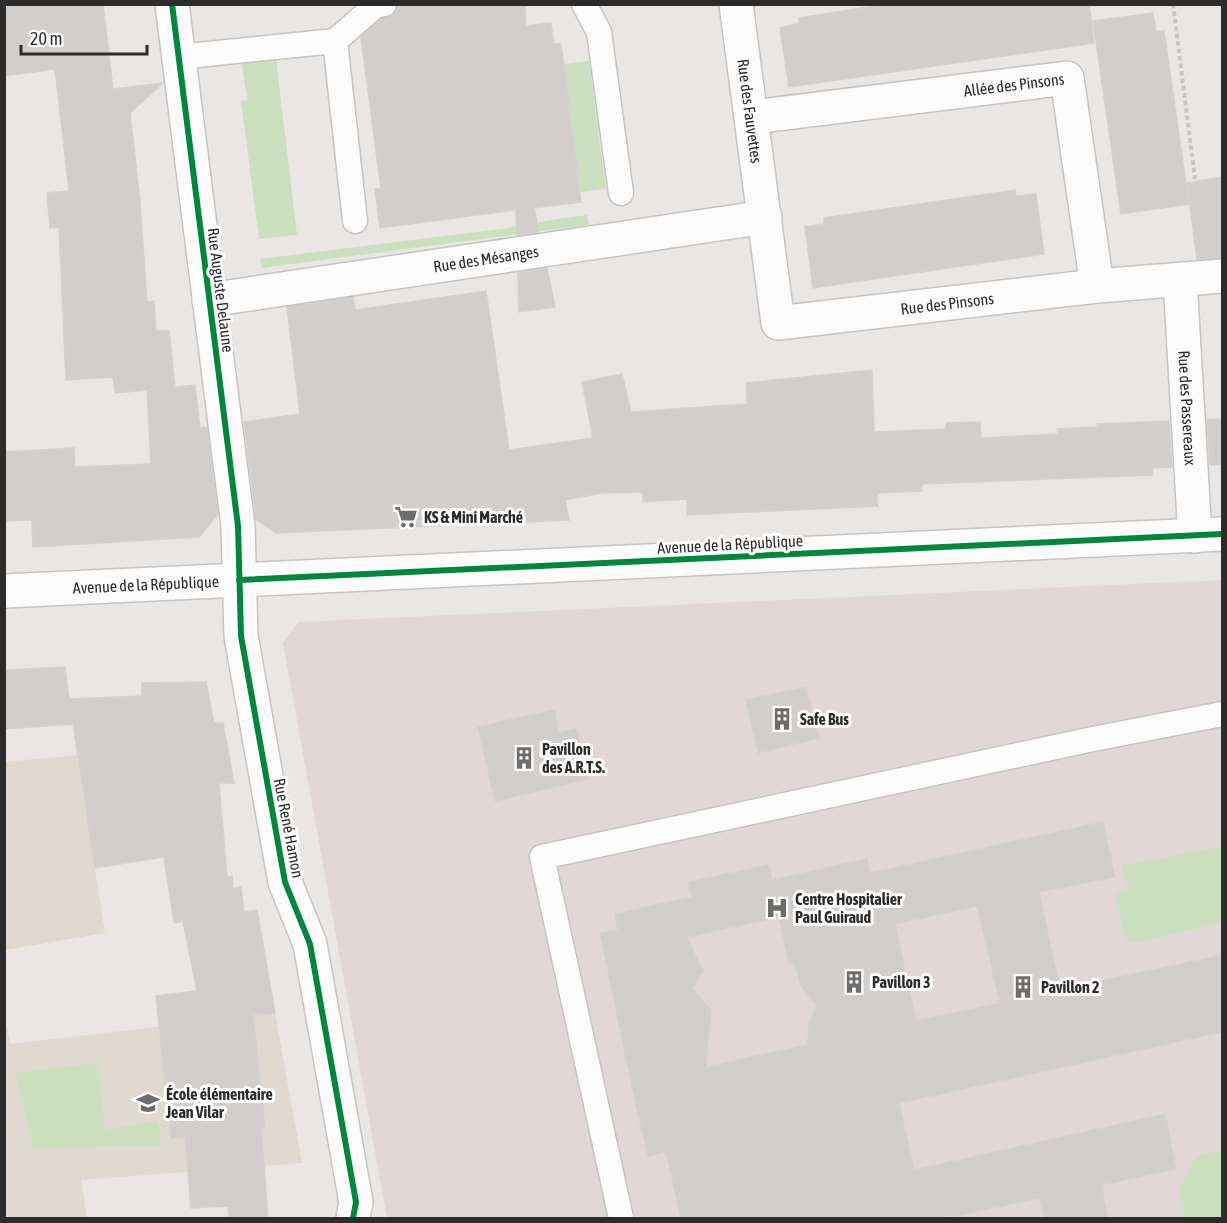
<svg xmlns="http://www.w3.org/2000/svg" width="1227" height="1223" font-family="'Asap Condensed',sans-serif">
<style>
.education{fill:#dfd9d0}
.medical{fill:#e1d7d6}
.green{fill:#cce0c0}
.building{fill:#d1cecc;stroke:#d4d2cf;stroke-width:1.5;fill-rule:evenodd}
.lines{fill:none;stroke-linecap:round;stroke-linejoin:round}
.lane-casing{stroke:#c5c4c5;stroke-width:27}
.street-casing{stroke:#c5c4c5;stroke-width:36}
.secondary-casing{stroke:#c5c4c5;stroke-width:36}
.path{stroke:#c7c7c6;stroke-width:4;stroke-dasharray:4.5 3;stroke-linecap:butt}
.lane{stroke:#fcfbfb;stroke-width:24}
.street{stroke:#fcfbfb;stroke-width:33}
.secondary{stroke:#fcfbfb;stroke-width:33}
.cycleway-casing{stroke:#fff;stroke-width:10}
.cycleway{stroke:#00873e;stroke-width:6}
.labels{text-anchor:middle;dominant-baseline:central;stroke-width:6;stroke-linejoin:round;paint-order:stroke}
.street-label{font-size:16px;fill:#2c2c2c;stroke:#fff}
.poi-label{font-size:16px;font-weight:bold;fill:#2c2c2c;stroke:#fff;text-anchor:start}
</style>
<rect width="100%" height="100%" fill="#e9e6e3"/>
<path class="education" d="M77 755 105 933 5 950V762Z
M4 1010 10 1044 275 1013 302 1163 81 1180 87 1218H5Z"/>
<path class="medical" d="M1222 580V1218H387L283 643 298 622Z"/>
<path class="green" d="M276 59 297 235 259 239 241 101 247 100 242 64Z
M589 61 606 189 580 192 563 64Z
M587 215 589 225 261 268 260 259 509 228 524 224Z
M1222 846V923L1137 942H1126L1114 894 1127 891 1122 866Z
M97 1063 105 1130 158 1121 161 1145 34 1149 15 1073Z
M1222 1150V1218H1185L1179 1191 1197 1155Z"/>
<path class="building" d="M4 4H103L113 89 163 83 130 113 140 202 147 302 154 301 156 331 169 330 175 387 195 385 200 428 207 427 218 514 199 537 33 547 32 520 4 521V452L74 448 75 467 151 464 147 390 115 393 113 377 66 380 59 227 50 228 47 193 69 191 55 69 4 76Z
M398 4H525L526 26 551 23 554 44H561L581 202 534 208 539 232 517 235 516 210 380 228 375 189H381L361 37 382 19 393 15Z
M888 4H1089L1094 43 789 87 780 28 799 23V18Z
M1153 13 1156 31H1164L1189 204 1121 214 1093 21Z
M1222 177V258L1197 259 1187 183Z
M1015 190 1016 196 1036 194 1044 254 813 288 805 227 824 224V218Z
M547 268 555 307 519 312 518 273Z
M486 291 509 450 593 438 582 382 622 374 631 412 747 404 746 383 872 370 874 432 946 429V423L980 422 981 438 1020 436 1058 434 1057 429 1097 427V424L1169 421 1172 467 1152 468V475L922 484V491L877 493 878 506 687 515V499L643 502V492L602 493 565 500 569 520 276 533 256 519 244 422 300 414 287 307 353 297 355 310Z
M1222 419V464L1210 465 1207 420Z
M65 667 69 699 142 696V683L206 682 214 723H223L234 783H219L227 877 232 876 233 888 241 887 244 912 257 910 275 1013 253 1015 265 1127H261L268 1218H229L228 1206 191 1208 185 1136 171 1138 156 996 197 991 183 921 174 923 164 857 95 868 73 724 4 729V670Z
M806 687 819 738 758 753 746 700Z
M554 710 558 733 577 729 588 779 495 801 478 727Z
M1103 822 1115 877 1039 892 1060 990 1222 955V1032L899 1103 914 1170 1165 1114 1176 1169 1101 1185 1108 1218H1044L1040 1198 945 1218H681L666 1152 648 1156 636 1105 600 933 618 930 615 914 692 897 688 882 769 865 772 880 867 859 870 873ZM977 906 1000 1003 916 1021 895 924ZM779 917 789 963 794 962 801 986 817 1005 810 1021 807 1045 706 1067 711 1010 692 989 703 971 687 937Z"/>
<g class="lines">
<g class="lane-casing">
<path id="lane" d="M584 4 599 32 621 193
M335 41 355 221
M178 57 335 41 375 6 384 4
M621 1218 542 857 1093 739 1222 714"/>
</g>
<g class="street-casing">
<g id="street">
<path d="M172 4 238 526 241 636 285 882 310 944 356 1202 353 1218"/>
<path id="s1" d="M736 4 778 323 1097 286 1222 276"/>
<path id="s2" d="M752 117 1067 78 1097 286"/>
<path id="s3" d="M1180 280 1195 536"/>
<path id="s4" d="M209 300 765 217"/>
</g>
</g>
<g class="secondary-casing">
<g id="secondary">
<path id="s5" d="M4 591 1222 534"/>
</g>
</g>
<path class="path" d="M1173 4 1195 179"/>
<use href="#lane" class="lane"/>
<use href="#street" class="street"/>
<use href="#secondary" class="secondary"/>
<g class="cycleway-casing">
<path id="cycleway" d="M172 4 238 526 241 636 285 882 310 944 356 1202 353 1218
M239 580 1222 534"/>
</g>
<use href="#cycleway" class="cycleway"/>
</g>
<defs>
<g id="supermarket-bare" transform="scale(1.8)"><path d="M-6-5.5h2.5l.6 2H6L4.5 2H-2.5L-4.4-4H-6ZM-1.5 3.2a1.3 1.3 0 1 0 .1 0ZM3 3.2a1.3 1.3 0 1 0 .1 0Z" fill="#6e6d6c" stroke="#fff" stroke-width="2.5" paint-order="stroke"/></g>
<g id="building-bare" transform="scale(1.8)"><path d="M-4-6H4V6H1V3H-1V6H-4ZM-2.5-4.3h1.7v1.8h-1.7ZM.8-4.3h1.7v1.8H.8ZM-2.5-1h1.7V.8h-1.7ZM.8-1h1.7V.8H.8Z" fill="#6e6d6c" stroke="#fff" stroke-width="2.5" paint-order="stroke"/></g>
<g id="hospital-bare" transform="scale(1.8)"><path d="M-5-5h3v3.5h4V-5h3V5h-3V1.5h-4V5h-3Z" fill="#6e6d6c" stroke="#fff" stroke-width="2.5" paint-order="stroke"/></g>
<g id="school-bare" transform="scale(1.8)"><path d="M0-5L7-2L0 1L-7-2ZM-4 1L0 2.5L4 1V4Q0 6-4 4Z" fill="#6e6d6c" stroke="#fff" stroke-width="2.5" paint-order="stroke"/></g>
</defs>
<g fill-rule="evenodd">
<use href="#supermarket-bare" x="406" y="517"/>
<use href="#building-bare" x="782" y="719"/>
<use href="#building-bare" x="524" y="758"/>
<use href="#hospital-bare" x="777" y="908"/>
<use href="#building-bare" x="854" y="982"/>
<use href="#building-bare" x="1023" y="987"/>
<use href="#school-bare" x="148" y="1103"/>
</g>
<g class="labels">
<g class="street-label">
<text stroke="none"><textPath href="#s2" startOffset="264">Allée des Pinsons</textPath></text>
<text stroke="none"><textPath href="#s1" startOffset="108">Rue des Fauvettes</textPath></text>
<text stroke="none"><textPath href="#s4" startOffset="280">Rue des Mésanges</textPath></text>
<text transform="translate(221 290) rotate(83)">Rue Auguste Delaune</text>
<text stroke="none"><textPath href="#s1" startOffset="492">Rue des Pinsons</textPath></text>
<text stroke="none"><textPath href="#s3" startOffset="128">Rue des Passereaux</textPath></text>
<text transform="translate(730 544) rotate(-3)">Avenue de la République</text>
<text stroke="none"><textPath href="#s5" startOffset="142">Avenue de la République</textPath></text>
<text transform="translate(289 828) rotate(79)">Rue René Hamon</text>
</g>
<g class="poi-label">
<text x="424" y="517">KS &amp; Mini Marché</text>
<text x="800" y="719">Safe Bus</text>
<text x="542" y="749">Pavillon<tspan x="542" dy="18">des A.R.T.S.</tspan></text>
<text x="795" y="899">Centre Hospitalier<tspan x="795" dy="18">Paul Guiraud</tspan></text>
<text x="872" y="982">Pavillon 3</text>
<text x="1041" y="987">Pavillon 2</text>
<text x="166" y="1094">École élémentaire<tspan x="166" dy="18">Jean Vilar</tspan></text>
</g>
</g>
<rect width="1227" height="1223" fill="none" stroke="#2c2c2c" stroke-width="12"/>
<path d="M21 45v9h126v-9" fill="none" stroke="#2c2c2c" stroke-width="3"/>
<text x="30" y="45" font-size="18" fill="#2c2c2c" stroke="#ffffff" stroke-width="4.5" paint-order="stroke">20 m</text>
</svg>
